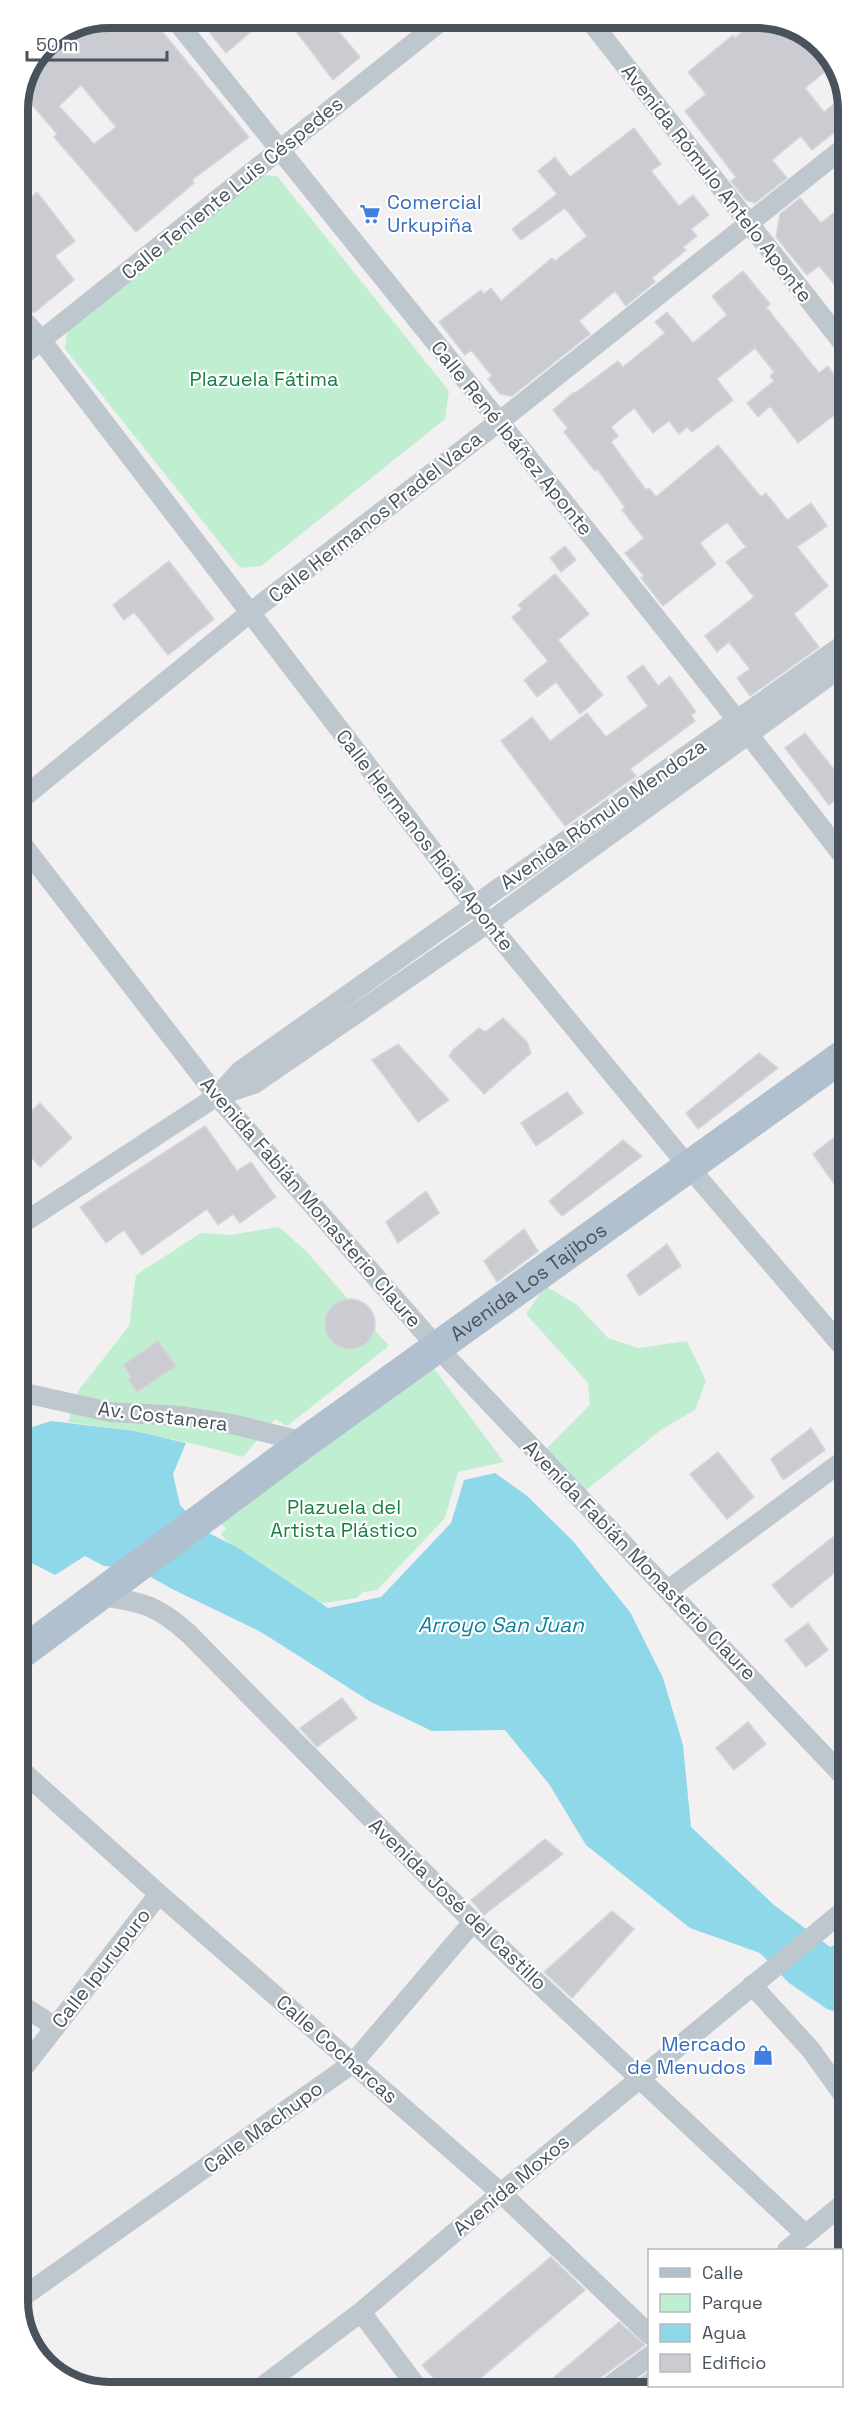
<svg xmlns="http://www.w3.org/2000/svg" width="867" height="2411" font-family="'Space Grotesk',sans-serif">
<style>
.green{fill:#bfeed1}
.water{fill:#8ed8ea}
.building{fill:#caccd2;stroke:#d4d6db;stroke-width:1.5;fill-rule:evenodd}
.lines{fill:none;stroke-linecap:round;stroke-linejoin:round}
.minor{stroke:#bec7ce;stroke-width:20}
.primary{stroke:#b0c0ce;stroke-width:32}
.labels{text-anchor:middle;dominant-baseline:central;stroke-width:4.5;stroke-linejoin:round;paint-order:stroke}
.street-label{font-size:20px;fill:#48535d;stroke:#fff}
.shop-label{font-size:20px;fill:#366cbe;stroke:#fff;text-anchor:start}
.park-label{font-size:20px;fill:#1a7d49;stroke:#fff}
.water-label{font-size:21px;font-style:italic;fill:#107f99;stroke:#fff}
.rim{fill:none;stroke:#48535d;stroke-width:8}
</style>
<rect width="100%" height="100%" fill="#f2f0f0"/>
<path class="green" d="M260 175 277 176 449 391 445 419 261 566 240 568 65 349 67 332Z
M279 1227 307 1252 389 1346 287 1426 275 1419 243 1457C186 1440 127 1430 68 1422L78 1391 129 1326 136 1275 201 1233 230 1235Z
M545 1286 576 1304 608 1338 638 1348 687 1341 706 1381 695 1410 662 1429 580 1495 542 1453 590 1405 588 1383 526 1314Z
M429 1362 504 1462 458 1472 445 1518 377 1590 363 1592 357 1598 304 1606 241 1558 221 1534 226 1528 218 1522Z"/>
<path class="water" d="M51 1421 134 1431 186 1443 173 1474 180 1505 203 1530 238 1548 328 1608 381 1597 451 1523 464 1480 495 1473 526 1495 572 1540 630 1612 663 1678 683 1745 691 1827 774 1905 830 1947 848 1939 849 2016 827 2009 789 1983 760 1953 690 1928 586 1845 549 1784 505 1730 432 1731 371 1702 261 1632 172 1589 135 1568 104 1566 85 1556 55 1575 20 1557V1431Z"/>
<path class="building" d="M110 18H151L249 137 192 180 194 183 136 232 54 137 57 134 23 94 45 45ZM81 85 116 127 94 144 59 106Z
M203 18H245L254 29 226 53 210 33 213 29Z
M286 18H327L360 57 333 80Z
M758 18H764L793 29 826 71 805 88 824 112 846 94V123L812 150 801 136 772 160 787 178 755 203 746 200 731 181 736 177 685 111 706 94 688 72 733 35 735 38Z
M634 128 661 164 651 171 679 206 693 195 709 215 691 229 697 236 683 247 686 250 652 278 655 282 626 306 615 291 579 321 590 334 512 396 500 394 488 379 492 376 471 350 465 355 439 322 481 290 484 294 491 288 501 301 552 258 555 261 587 236 565 208 521 240 512 229 557 194 538 171 555 157 570 177Z
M37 192 75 241 55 256 74 280 35 312H32L27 306 18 302V210Z
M800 198 821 223 846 203V248H842L835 253 846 266V298L819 266 807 275 776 237 780 214Z
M743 271 770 304 766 307 819 373 828 366 846 393V406L798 443 770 406 758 417 747 403 774 381 770 376 774 372 755 348 717 379 733 400 692 432 687 427 679 434 669 421 653 433 634 408 611 427 618 436 611 442 646 490 649 488 656 497 718 445 761 497 766 493 787 520 811 503 827 526 797 547 828 586 794 614 819 647 750 696 737 678 750 669 729 642 717 652 705 636 754 597 726 562 746 547 727 522 700 543 716 564 663 606 641 578 644 576 625 553 644 538 622 510 625 507 597 469 595 471 564 432 568 428 553 410 574 392 575 393 618 361 623 367 665 333 655 322 667 312 693 343 727 315 712 296Z
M565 546 576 560 561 572 550 558Z
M169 561 214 619 168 655 134 612 124 620 113 605Z
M555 574 589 614 558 640 603 695 580 714 556 682 537 697 524 680 548 661 512 617 522 609 518 605Z
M643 665 658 686 670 676 696 712 691 715 695 721 630 769 636 776 565 826 501 741 532 717 550 741 587 713 606 737 648 706 627 677Z
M805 733 847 786V791L829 805 785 748Z
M503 1018 527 1042 531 1053 484 1094 449 1056 453 1050 479 1028 485 1032Z
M398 1044 449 1100 418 1122 372 1060Z
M759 1053 778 1068 698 1129 686 1113Z
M567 1092 583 1113 536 1146 521 1123Z
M40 1103 72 1138 40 1167 20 1145V1122Z
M205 1126 237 1171 251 1162 276 1197 240 1223 233 1214 218 1225 207 1209 142 1255 124 1230 106 1243 80 1207Z
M840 1133 847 1141V1202L813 1154Z
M623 1140 642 1156 562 1216 549 1201Z
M426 1191 439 1213 398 1243 386 1222Z
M524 1229 538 1251 497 1282 484 1261Z
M667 1244 681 1266 639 1296 627 1275Z
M325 1324a25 25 0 1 1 50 0a25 25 0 1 1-50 0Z
M158 1341 176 1366 137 1392 128 1379 131 1377 123 1365Z
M811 1428 825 1450 783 1480 771 1459Z
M718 1452 754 1497 727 1519 690 1474Z
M838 1533 848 1546V1562L791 1608 772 1585Z
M808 1623 828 1650 806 1667 785 1640Z
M342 1698 357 1718 317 1747 300 1728Z
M748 1722 766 1744 734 1770 716 1748Z
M545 1839 563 1854 484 1915 471 1900Z
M612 1911 634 1929 572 1998 544 1972Z
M551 2257 585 2290 465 2391H445L422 2365Z
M619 2322 645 2345 596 2381 591 2391H561L552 2379Z
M650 2371V2390H624Z"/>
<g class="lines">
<path class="minor" d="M174 18C399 299 627 576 847 861
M588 18 846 347
M18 314 41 340 488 923 688 1166 848 1353
M19 358 445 18
M847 642 240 1071 217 1096 254 1084 488 923 847 663
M19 801 251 612 500 421 846 146
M19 840 217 1096 437 1347 848 1781
M20 1225 217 1096
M20 1392 110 1412 180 1416 232 1424 305 1442
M668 1590 848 1457
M101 1596C142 1602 157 1605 189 1634L473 1922 806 2235
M20 1769 159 1894 501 2193 650 2335
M752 1985 811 2050 849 2103
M21 2005 54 2026
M21 2071 159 1894
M787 2250 849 2199
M21 2298 353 2063 473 1922
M361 2312 420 2391
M603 2391 650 2356
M255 2392 361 2312 501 2193 848 1907"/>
<path class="primary" id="s1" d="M20 1654 305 1442 847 1053"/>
</g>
<defs>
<g id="supermarket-bare" transform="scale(1.62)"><path d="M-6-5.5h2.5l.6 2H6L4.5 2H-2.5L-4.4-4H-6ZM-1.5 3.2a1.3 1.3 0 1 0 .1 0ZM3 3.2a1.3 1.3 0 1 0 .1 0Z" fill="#3f7fe0" stroke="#fff" stroke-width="2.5" paint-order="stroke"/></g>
<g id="shop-bare" transform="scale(1.62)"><path d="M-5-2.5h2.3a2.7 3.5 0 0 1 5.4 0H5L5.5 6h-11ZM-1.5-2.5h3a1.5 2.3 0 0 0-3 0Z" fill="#3f7fe0" stroke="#fff" stroke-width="2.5" paint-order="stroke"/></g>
</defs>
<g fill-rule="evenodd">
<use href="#supermarket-bare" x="370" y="214"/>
<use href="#shop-bare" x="763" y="2055"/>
</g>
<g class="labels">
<g class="street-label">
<text transform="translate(717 183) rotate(52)">Avenida Rómulo Antelo Aponte</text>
<text transform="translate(232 188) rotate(-39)">Calle Teniente Luis Céspedes</text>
<text transform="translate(512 438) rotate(51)">Calle René Ibáñez Aponte</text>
<text transform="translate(375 517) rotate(-38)">Calle Hermanos Pradel Vaca</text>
<text transform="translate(603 814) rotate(-35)">Avenida Rómulo Mendoza</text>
<text transform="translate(425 840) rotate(52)">Calle Hermanos Rioja Aponte</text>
<text transform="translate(311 1202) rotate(49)">Avenida Fabián Monasterio Claure</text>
<text stroke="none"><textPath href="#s1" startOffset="630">Avenida Los Tajibos</textPath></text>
<text transform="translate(163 1416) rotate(7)">Av. Costanera</text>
<text transform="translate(640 1560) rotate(46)">Avenida Fabián Monasterio Claure</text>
<text transform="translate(458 1904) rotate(44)">Avenida José del Castillo</text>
<text transform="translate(101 1968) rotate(-52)">Calle Ipurupuro</text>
<text transform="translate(337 2049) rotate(41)">Calle Cocharcas</text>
<text transform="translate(263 2127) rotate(-36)">Calle Machupo</text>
<text transform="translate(511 2185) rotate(-40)">Avenida Moxos</text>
</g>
<g class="shop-label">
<text x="387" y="202">Comercial<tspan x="387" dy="23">Urkupiña</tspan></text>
<text x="746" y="2044" text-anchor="end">Mercado<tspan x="746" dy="23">de Menudos</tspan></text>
</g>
<g class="park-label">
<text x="264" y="379">Plazuela Fátima</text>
<text x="344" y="1507">Plazuela del<tspan x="344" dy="23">Artista Plástico</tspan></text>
</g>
<g class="water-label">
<text x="501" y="1624">Arroyo San Juan</text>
</g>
</g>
<path d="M0 0H867V2411H0ZM109 28H757A81 81 0 0 1 838 109V2301A81 81 0 0 1 757 2382H109A81 81 0 0 1 28 2301V109A81 81 0 0 1 109 28Z" fill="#fff" fill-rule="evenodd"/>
<path class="rim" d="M109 28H757A81 81 0 0 1 838 109V2301A81 81 0 0 1 757 2382H109A81 81 0 0 1 28 2301V109A81 81 0 0 1 109 28Z"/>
<rect x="648" y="2249" width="195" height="138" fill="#ffffff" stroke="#b6babe" stroke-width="1.5"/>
<rect x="660" y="2268" width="30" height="9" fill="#b0c0ce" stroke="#b6babe" stroke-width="1.5"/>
<text x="702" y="2279" font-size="18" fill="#48535d">Calle</text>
<rect x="660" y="2294" width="30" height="18" fill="#bfeed1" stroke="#b6babe" stroke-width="1.5"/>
<text x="702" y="2309" font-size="18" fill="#48535d">Parque</text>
<rect x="660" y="2324" width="30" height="18" fill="#8ed8ea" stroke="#b6babe" stroke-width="1.5"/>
<text x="702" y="2339" font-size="18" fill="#48535d">Agua</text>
<rect x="660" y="2354" width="30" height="18" fill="#caccd2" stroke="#b6babe" stroke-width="1.5"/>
<text x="702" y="2369" font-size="18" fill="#48535d">Edificio</text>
<path d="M27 51v9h140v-9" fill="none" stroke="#48535d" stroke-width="3"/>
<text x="36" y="51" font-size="18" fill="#48535d" stroke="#ffffff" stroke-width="4.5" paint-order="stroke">50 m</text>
</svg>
